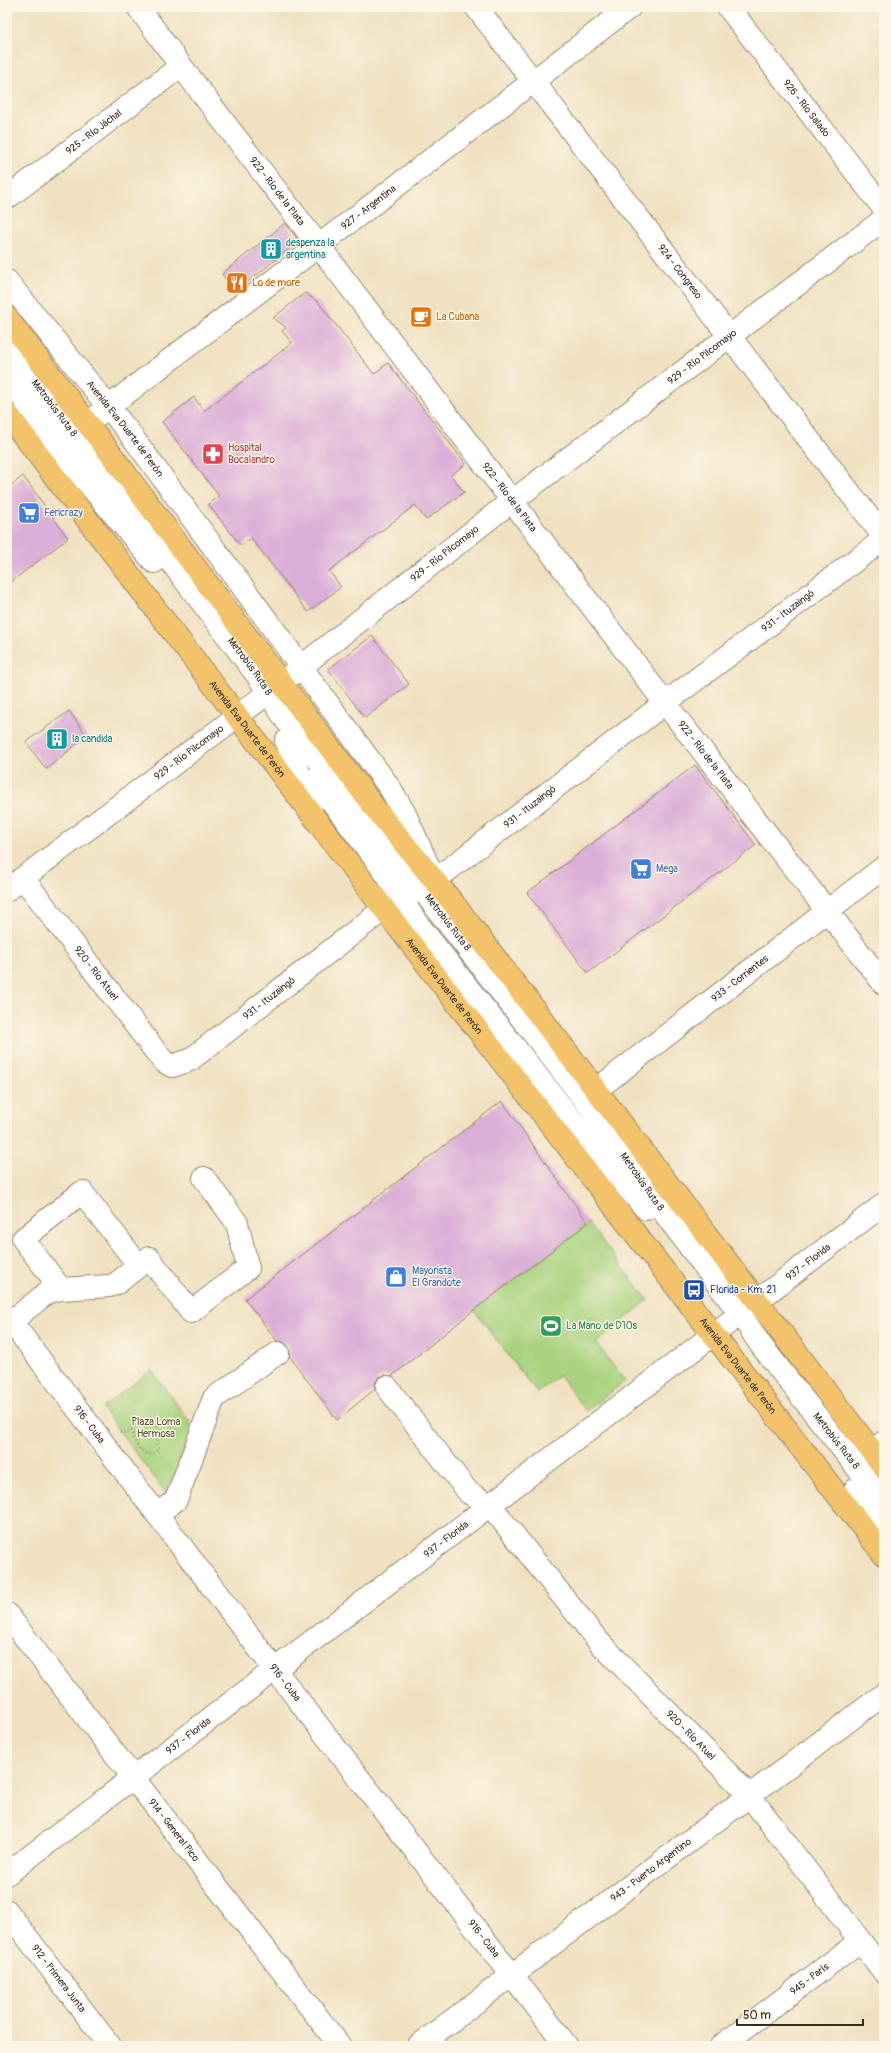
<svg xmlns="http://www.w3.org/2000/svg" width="891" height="2053" font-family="Pangolin,sans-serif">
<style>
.green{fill:#a9d37f;stroke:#727e4e}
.building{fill:#dbaed8}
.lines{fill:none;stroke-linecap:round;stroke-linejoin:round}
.minor-casing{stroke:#968670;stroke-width:24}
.major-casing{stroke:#968670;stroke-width:24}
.path{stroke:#968670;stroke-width:2.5;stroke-dasharray:1 3;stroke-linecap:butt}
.minor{stroke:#fff;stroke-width:22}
.major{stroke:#f2c36a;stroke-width:22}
.labels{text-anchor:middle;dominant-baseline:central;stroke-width:3;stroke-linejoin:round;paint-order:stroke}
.street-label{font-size:10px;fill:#3b2a1e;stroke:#fcf5e5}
.culture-label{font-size:10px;fill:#0d838f;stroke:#fcf5e5;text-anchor:start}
.food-label{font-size:10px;fill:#c56008;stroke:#fcf5e5;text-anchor:start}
.health-label{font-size:10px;fill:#be3a42;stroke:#fcf5e5;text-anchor:start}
.shop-label{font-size:10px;fill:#366cbe;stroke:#fcf5e5;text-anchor:start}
.transit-label{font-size:10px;fill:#164399;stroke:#fcf5e5;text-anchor:start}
.leisure-label{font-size:10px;fill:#27864d;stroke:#fcf5e5;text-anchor:start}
.park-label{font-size:10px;fill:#565436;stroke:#fcf5e5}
</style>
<rect width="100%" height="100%" fill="#fcf5e5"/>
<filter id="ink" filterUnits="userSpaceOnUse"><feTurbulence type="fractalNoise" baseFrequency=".025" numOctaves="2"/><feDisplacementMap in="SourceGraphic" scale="8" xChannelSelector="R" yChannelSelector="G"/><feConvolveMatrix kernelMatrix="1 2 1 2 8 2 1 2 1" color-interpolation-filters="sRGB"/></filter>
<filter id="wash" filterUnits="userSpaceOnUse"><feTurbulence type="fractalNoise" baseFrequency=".012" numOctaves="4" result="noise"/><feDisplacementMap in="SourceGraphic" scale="16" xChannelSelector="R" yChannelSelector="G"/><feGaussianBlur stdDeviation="0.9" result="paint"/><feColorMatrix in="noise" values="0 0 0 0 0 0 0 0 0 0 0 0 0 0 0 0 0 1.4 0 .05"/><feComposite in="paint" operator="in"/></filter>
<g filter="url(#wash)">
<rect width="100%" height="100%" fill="#f0e1c1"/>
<path class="green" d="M588 1223 648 1300 596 1343 625 1381 586 1411 559 1375 537 1393 474 1310Z
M151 1370 196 1430 171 1500 102 1408Z"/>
<g id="blocks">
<path class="building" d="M285 223 299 241 235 292 222 274Z
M305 293 318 302 374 374 388 363 466 464 451 475 464 492 426 520 415 505 329 571 341 587 308 612 251 538 241 546 208 504 219 496 162 422 194 397 204 411 292 343 282 331 286 327 273 318Z
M23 476 68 538 7 585V489Z
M372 636 409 684 365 718 328 669Z
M69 711 87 736 46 769 26 742Z
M695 765 756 845 588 973 527 893Z
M502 1101 588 1223 474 1310 392 1376 385 1375 379 1377 375 1383V1389L337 1420 290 1357V1352L288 1346 283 1342 277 1341 245 1299Z"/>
</g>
</g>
<g filter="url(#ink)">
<use href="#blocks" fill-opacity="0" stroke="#968670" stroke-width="1"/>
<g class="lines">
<g class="minor-casing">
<g id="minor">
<path id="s1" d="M138 7 181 66 319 246 665 703 884 984"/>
<path id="s2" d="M476 7 884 537"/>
<path id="s3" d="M728 7 884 209"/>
<path id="s4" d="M7 198 181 66"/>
<path id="s5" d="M7 281 131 435 390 788 404 812 431 872"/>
<path id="s6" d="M7 346 257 675 286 720 421 888 587 1103 653 1198 741 1315 760 1344 884 1502"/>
<path d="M7 377 75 468 154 562"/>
<path id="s7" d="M98 415 630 7"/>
<path d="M286 741 306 789 314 801"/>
<path d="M315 779 387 875 417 923 601 1157 646 1209"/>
<path id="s8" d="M23 878 163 1061 172 1066 190 1060 384 909 435 880 665 703 884 539"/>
<path id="s9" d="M7 890 268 693 495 514 884 219"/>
<path id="s10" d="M596 1090 884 867"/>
<path d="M61 1289 23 1239 82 1192 139 1266"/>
<path id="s11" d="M7 1316 275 1670 567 2046"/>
<path d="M7 1325 48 1292 61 1289 110 1286 117 1283 149 1258 191 1312 248 1268 237 1223 204 1178"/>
<path id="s12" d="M387 1387 469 1493 490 1505 599 1642 749 1795 884 1972"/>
<path d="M872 1451 884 1442"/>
<path d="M855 1490 884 1527"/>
<path d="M157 1514 176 1500 214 1398 278 1353"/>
<path id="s13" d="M7 1614 340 2046"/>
<path id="s14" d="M7 1874C300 1651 593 1428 884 1204"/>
<path id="s15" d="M7 1911 110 2046"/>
<path id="s16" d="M418 2046 884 1694"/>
<path id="s17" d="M721 2046 860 1941"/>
</g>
</g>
<g class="major-casing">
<g id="major">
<path d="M7 318 110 453 377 811 454 904 884 1467"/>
<path id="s18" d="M7 414 384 909 884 1555"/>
</g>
</g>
<path class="path" d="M140 1420 153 1421 162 1433 157 1441 159 1449C144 1466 129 1436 132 1425Z
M120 1433 132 1431"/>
<use href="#minor" class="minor"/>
<use href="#major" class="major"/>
</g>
</g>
<defs>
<g id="building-square" transform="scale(1.15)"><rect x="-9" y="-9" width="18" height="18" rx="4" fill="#0f9aa8" stroke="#fcf5e5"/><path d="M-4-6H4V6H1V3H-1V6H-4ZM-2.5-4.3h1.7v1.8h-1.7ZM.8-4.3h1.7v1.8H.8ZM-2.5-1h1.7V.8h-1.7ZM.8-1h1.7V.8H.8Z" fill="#fff"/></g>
<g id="restaurant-square" transform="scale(1.15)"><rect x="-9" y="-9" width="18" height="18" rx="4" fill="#e8710a" stroke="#fcf5e5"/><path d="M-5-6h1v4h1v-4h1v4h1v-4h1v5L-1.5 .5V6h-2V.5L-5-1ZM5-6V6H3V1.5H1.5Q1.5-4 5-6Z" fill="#fff"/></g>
<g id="cafe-square" transform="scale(1.15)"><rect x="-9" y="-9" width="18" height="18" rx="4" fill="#e8710a" stroke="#fcf5e5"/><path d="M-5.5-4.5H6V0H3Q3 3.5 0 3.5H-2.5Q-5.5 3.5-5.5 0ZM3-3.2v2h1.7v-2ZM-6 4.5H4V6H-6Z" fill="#fff"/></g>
<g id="pharmacy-square" transform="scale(1.15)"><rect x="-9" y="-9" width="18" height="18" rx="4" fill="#e0444e" stroke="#fcf5e5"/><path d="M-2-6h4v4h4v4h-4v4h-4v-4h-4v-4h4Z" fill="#fff"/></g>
<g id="supermarket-square" transform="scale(1.15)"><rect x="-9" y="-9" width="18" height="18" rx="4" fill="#3f7fe0" stroke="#fcf5e5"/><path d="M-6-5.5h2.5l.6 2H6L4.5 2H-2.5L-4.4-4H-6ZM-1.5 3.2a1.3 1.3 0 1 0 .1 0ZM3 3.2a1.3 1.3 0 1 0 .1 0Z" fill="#fff"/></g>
<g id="shop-square" transform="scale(1.15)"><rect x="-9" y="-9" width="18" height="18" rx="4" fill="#3f7fe0" stroke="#fcf5e5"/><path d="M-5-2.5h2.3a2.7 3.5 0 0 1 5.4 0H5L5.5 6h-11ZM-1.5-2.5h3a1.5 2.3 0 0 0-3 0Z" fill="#fff"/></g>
<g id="bus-square" transform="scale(1.15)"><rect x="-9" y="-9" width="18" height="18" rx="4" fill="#1a4fb4" stroke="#fcf5e5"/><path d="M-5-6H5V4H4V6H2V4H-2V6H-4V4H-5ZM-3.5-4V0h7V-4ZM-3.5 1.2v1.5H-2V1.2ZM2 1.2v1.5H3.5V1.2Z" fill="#fff"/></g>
<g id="stadium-square" transform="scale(1.15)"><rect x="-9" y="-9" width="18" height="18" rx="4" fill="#2e9e5b" stroke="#fcf5e5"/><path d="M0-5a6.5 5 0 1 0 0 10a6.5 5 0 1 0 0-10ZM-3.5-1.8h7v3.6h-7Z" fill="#fff"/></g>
</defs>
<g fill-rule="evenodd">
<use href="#building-square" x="271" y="249"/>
<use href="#restaurant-square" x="237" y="283"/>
<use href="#cafe-square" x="421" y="317"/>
<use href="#pharmacy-square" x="213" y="454"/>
<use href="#supermarket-square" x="29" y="513"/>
<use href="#building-square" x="57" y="739"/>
<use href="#supermarket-square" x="641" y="869"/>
<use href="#shop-square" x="396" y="1277"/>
<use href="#bus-square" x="694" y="1290"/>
<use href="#stadium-square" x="551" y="1326"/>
</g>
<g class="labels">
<g class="street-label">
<text stroke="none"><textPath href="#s3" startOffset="128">926 - Río Salado</textPath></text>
<text stroke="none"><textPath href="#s4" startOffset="109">925 - Río Jáchal</textPath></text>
<text stroke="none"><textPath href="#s1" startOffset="231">922 - Río de la Plata</textPath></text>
<text stroke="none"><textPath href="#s7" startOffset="341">927 - Argentina</textPath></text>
<text stroke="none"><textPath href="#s2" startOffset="334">924 - Congreso</textPath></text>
<text stroke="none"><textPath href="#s9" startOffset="876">929 - Río Pilcomayo</textPath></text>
<text stroke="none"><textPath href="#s6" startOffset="78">Metrobús Ruta 8</textPath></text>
<text stroke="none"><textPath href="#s5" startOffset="189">Avenida Eva Duarte de Perón</textPath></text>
<text stroke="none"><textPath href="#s1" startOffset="615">922 - Río de la Plata</textPath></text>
<text stroke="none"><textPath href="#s9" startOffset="552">929 - Río Pilcomayo</textPath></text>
<text stroke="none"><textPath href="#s8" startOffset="1008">931 - Ituzaingó</textPath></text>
<text stroke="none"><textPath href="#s6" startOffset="402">Metrobús Ruta 8</textPath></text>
<text stroke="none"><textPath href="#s18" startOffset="396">Avenida Eva Duarte de Perón</textPath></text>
<text stroke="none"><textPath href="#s9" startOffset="228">929 - Río Pilcomayo</textPath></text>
<text stroke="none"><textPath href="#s1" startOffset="939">922 - Río de la Plata</textPath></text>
<text stroke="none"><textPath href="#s8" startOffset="684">931 - Ituzaingó</textPath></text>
<text stroke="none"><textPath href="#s6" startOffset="726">Metrobús Ruta 8</textPath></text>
<text stroke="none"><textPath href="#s8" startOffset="120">920 - Río Atuel</textPath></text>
<text stroke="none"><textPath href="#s10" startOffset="182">933 - Corrientes</textPath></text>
<text stroke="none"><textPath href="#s18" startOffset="720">Avenida Eva Duarte de Perón</textPath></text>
<text stroke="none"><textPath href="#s8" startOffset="360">931 - Ituzaingó</textPath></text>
<text stroke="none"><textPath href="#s6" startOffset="1050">Metrobús Ruta 8</textPath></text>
<text stroke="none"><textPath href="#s14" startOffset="1008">937 - Florida</textPath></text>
<text stroke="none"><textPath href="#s18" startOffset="1200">Avenida Eva Duarte de Perón</textPath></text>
<text stroke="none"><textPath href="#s11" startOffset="136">916 - Cuba</textPath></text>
<text stroke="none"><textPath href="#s6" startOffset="1374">Metrobús Ruta 8</textPath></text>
<text stroke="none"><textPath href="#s14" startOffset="552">937 - Florida</textPath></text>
<text stroke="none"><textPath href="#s11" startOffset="460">916 - Cuba</textPath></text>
<text stroke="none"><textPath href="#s14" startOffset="228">937 - Florida</textPath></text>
<text stroke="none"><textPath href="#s12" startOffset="464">920 - Río Atuel</textPath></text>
<text stroke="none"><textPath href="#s13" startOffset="273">914 - General Pico</textPath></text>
<text stroke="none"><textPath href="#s16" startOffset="292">943 - Puerto Argentino</textPath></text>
<text stroke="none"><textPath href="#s11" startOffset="784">916 - Cuba</textPath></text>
<text stroke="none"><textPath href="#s15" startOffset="85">912 - Primera Junta</textPath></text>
<text stroke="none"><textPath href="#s17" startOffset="111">945 - París</textPath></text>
</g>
<g class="culture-label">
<text x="286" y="243">despenza la<tspan x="286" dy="12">argentina</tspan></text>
<text x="72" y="739">la candida</text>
</g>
<g class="food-label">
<text x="252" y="283">Lo de more</text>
<text x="436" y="317">La Cubana</text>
</g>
<g class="health-label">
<text x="228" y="448">Hospital<tspan x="228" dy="12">Bocalandro</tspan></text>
</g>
<g class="shop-label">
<text x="44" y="513">Fericrazy</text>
<text x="656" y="869">Mega</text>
<text x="412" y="1271">Mayorista<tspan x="412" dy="12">El Grandote</tspan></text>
</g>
<g class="transit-label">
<text x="710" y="1290">Florida - Km. 21</text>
</g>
<g class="leisure-label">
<text x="566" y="1326">La Mano de D10s</text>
</g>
<g class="park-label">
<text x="156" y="1422">Plaza Loma<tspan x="156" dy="12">Hermosa</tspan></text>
</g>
</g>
<rect width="891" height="2053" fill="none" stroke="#fcf5e5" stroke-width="24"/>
<path d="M737 2019v6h126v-6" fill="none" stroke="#3b2a1e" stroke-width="2"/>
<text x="743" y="2019" font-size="12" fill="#3b2a1e" stroke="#fcf5e5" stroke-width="3" paint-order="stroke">50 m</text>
</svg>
